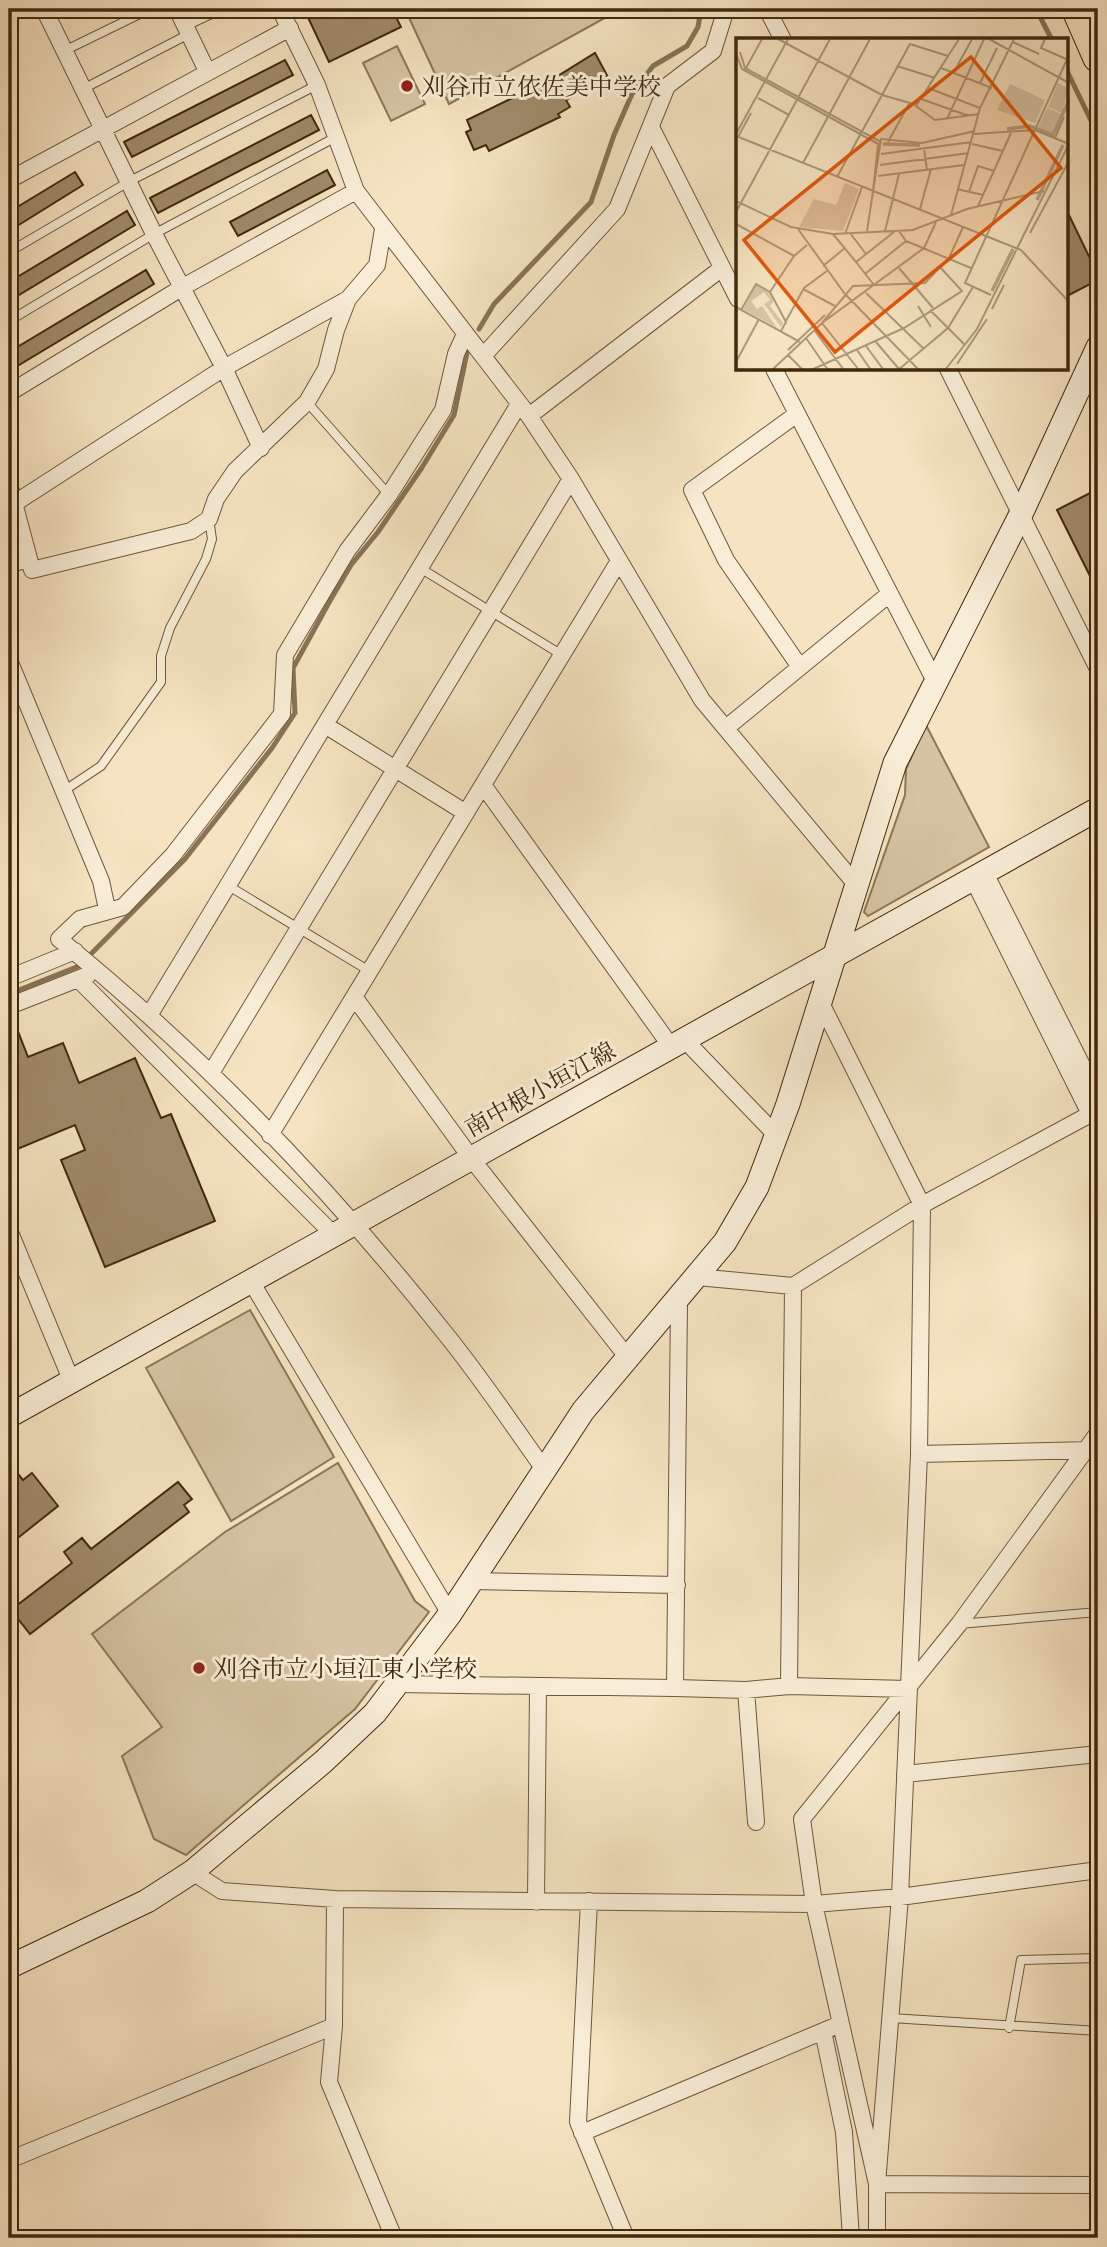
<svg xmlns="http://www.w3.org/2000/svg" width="1107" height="2247" font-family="'Libre Caslon Text','Noto Serif JP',serif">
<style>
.green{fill:#d6c3a3;stroke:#8c7658;stroke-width:2}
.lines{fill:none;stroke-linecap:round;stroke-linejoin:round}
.stream{stroke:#887355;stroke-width:5}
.building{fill:#9f8a6b;stroke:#41290e;stroke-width:2}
.lane-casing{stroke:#6e583b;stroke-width:10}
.street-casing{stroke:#6e583b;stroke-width:18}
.secondary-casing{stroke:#41290e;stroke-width:25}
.highway-casing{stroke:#41290e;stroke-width:32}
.lane{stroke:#f8edd7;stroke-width:8}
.street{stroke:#f8edd7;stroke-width:16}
.secondary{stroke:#f8edd7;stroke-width:23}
.highway{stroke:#f5e3c1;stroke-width:30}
.poi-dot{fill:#8f2418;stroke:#f8edd7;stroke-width:2.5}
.labels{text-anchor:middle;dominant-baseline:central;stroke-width:6;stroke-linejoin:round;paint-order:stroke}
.poi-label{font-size:24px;fill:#41290e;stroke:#f8edd7;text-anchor:start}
.street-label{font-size:24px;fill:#41290e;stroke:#f8edd7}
.inset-river{fill:none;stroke:#b8a484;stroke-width:3.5}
.inset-road{fill:none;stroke:#ad9979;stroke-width:2}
.view{fill:#e0570c;fill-opacity:0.15;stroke:#e0570c;stroke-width:3.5}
.inset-edge{fill:none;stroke:#41290e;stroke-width:3.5}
</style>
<rect width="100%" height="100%" fill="#f5e3c1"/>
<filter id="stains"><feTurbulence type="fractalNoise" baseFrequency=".00286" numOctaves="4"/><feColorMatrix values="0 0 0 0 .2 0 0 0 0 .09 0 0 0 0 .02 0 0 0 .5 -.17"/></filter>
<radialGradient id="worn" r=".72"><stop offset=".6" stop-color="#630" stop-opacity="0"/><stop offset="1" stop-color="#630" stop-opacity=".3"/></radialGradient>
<path class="green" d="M405 9H621L449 104Z
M397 46 425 104 391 121 363 63Z
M926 725 989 847 868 916 864 912 905 795 906 769Z
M250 1310 334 1457 231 1521 146 1368Z
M338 1463 415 1601 429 1612 355 1709 186 1855 154 1839 122 1756 162 1727 92 1634 225 1532Z"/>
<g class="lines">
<path class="stream" d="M1036 9 1052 40
M1067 71 1098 135
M479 329 494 304 591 202 614 135 632 94 653 66 687 46 698 27 701 9
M9 994 79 966 185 859 272 748 295 713 293 668 331 599 351 565 378 532 421 469 454 415 468 348"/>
</g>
<path class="building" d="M304 9H392L401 27 329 62Z
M595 53 608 77 566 100 570 107 558 114 560 117 489 151 486 145 474 150 466 132 471 130 467 120 556 77Z
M285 60 293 75 132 157 124 142Z
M311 115 319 130 158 213 150 198Z
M327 170 335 185 238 236 230 222Z
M75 172 83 185 9 231V212Z
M127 211 135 225 9 301V282Z
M1067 211 1098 275V280L1067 296Z
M146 270 154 284 9 371V352Z
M1098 489V592L1057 510Z
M9 1016H12L28 1057 63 1043 79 1083 135 1058 161 1118 171 1114 215 1221 105 1267 61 1160 85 1150 75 1125 15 1150 13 1146 9 1148Z
M32 1473 58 1506 9 1545V1506L15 1502 9 1494V1481L18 1474 23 1480Z
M178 1482 192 1499 184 1505 189 1512 30 1634 11 1610 72 1563 64 1552 82 1538 91 1549Z"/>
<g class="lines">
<g class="lane-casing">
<path id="lane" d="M186 26 222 9
M64 51 150 9
M83 89 189 34
M9 252 130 181 317 85
M9 321 154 234 336 137
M307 402 389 495
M420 568 562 655
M65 790 101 766 161 682V656L170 628 206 559 212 539 209 519
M227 885 371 972
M959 1624 1098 1612
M891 2018 1098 2031
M1009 2028 1021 1960 1098 1958"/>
</g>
<g class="street-casing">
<path id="street" d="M44 9 154 234 224 368 261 448
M177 9 207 71
M280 9 317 85 356 191 529 416 571 479 702 700 858 887
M767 9 783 40
M651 127 738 299
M9 180 290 28
M465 334 456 354 443 410 389 495 347 551 285 655 282 714 173 855 123 907 80 919 59 939C201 1054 330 1188 444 1332 480 1376 511 1423 544 1469
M484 355 617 209 667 86 713 51 726 9
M774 369 937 685
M948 369 1098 669
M9 393 183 287 356 191
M797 414 692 490 726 560 800 667
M529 416 722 268
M9 484 32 570 191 531 209 519 216 499 235 471 307 402 326 369 336 330 348 299 377 265 383 229
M15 503 224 368 348 299
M9 566 28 557
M9 660 101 881 107 909
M325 725 466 813
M726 728 888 595
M483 785 670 1045
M985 873 1098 1097
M973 879 1090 1114
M9 978 75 951
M78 979 336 1237
M355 998 471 1158 628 1358
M821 1003 922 1205 919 1454 900 1897 877 2184 1098 2185
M9 1006 88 975
M150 1014 519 404
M683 1038 777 1136
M211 1073 571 479
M270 1135 619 561
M9 1230 72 1382
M697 1277 793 1286 922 1205 1098 1110
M252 1283 450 1614
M919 1454 1092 1450
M471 1581 677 1585
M397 1684 675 1688 679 1300
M789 1686 793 1286
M675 1688 746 1690 789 1686 908 1689
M746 1690 756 1822
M905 1774 1098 1754
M192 1872 222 1891 335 1899 814 1904 900 1897 1098 1870
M589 1901 578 2122 626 2238
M536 1902 538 1686
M334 2026 329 2082 394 2238
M823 2031 844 2132 851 2238
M582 2133 840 2024
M9 2160 334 2026 335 1899
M877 2238V2184L814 1904 802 1819 959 1624 1098 1433"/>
</g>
<g class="secondary-casing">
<path id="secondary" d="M9 1416 1098 809
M9 1967 147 1901 192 1872 323 1762 375 1713 450 1614 583 1411 725 1242 757 1187 788 1104 895 763 1021 514 1098 347"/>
</g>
<g class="highway-casing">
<path id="highway" d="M1077 9 1098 57"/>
</g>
<use href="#lane" class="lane"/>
<use href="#street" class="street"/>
<use href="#secondary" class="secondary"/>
<use href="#highway" class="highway"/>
</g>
<g class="poi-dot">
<circle cx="407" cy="86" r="7"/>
<circle cx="199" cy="1668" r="7"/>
</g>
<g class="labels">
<g class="poi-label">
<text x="421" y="86">刈谷市立依佐美中学校</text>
<text x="213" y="1668">刈谷市立小垣江東小学校</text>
</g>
<g class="street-label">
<text transform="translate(540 1089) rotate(-29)">南中根小垣江線</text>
</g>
</g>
<g transform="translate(736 38)">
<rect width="332" height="332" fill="#f5e3c1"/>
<path d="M322 45 332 50 326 75 312 69ZM274 46 309 62 299 85 261 72ZM311 70 325 76 316 96 302 89ZM109 145 123 151 107 193 63 189 78 161 100 167ZM20 247 33 254 38 263 34 268 47 285 45 289 28 266 34 262 28 254 15 263 21 271 26 268 41 290 7 271Z" fill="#d6c3a3"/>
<path class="inset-river" d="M271 91 294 88 317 97 333 62M147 106 184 107M301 162 327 107M256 253 277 211"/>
<path class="inset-road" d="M42 1 146 57 181 67M223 1 180 68 199 82 243 76M253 1 333 45M309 1 305 10 330 21M277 4 303 16M4 14 9 30 145 104M1 18 6 31 144 107M161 28 199 40M10 30 26 1M205 30 256 50M218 34 236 1M244 45 261 10M192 50 244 70M22 60 53 77M185 61 233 78M211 81 248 1M0 96 52 1M238 96 299 92 333 106M0 98 285 212M2 99 15 75M319 100 328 79M152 104 174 64M236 106 267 113M188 110 191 132M145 116 236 104M67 125 134 1M144 127 233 115M142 138 228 127M101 139 174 6 212 18M221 151 247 157M137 153 142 107M233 154 242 128 258 133M0 163 55 189 97 196 177 192 231 171 308 153M242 168 275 95M184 171 195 131M0 174 94 1M215 177 244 70 278 1M0 186 58 218 71 207M62 191 109 256 183 332M131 193 145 101 186 105 239 93M149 193 163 136M163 193 170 203 235 230M114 195 130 216M294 195 333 123M97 196 120 224 158 194M109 196 126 149M285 212 333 264M120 224 138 247M87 228 109 210M163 230 197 270M129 236 170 203M67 251 99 268M130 255 187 310M255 257 229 245 333 17M182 268 195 289M0 269 64 304M256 271 268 247M5 272 20 246 34 254M194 272 228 306M50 283 68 250 91 233M78 292 108 332M45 293 50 284 34 254 58 218M70 300 92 332M140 304 163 331M130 308 147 331M52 312 89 277M121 312 135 332M52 317 67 332M0 324 23 281M221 326 251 281M36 332 86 285 117 248 189 245 213 220 227 189M75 332 168 290 226 253 204 229M123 332 86 285 188 210 200 184M162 332 212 290 237 249M209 332 241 291 333 106"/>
<path class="view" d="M235 19 325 130 99 314 8 202Z"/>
<rect width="332" height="332" class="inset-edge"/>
</g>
<rect width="1107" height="2247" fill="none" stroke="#f5e3c1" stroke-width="35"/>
<rect x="10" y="10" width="1086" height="2226" fill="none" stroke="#41290e" stroke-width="3.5"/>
<rect x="18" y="18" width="1072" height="2212" fill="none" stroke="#41290e" stroke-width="2"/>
<rect width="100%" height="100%" filter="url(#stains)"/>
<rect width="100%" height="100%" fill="url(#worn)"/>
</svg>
